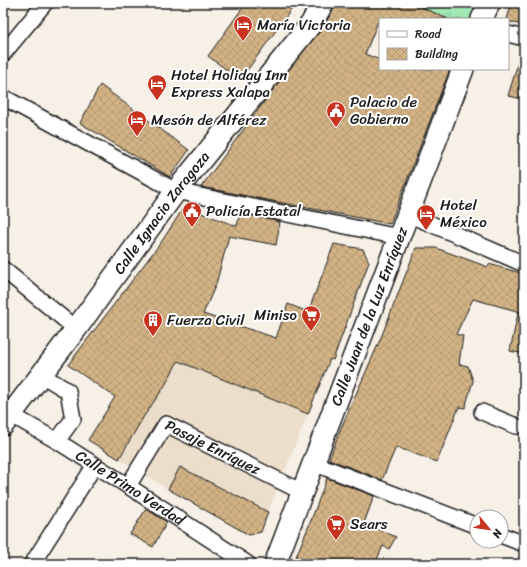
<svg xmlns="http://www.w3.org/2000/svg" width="527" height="567" font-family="Sriracha,sans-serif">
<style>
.built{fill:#ebdeca}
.park{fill:url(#park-tufts);stroke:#608268}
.building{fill:url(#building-cross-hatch);stroke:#1c1c1c}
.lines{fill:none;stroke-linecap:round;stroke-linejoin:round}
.street-casing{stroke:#1c1c1c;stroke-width:18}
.secondary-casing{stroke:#1c1c1c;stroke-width:24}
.street{stroke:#fff;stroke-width:15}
.secondary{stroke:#fff;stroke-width:21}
.labels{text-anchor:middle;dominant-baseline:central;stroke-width:4;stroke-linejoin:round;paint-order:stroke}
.poi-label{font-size:15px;fill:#1c1c1c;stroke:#fff;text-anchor:start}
.street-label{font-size:15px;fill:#1c1c1c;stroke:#fff}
</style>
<defs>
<pattern id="park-tufts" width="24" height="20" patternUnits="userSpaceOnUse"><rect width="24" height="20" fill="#a3e9b5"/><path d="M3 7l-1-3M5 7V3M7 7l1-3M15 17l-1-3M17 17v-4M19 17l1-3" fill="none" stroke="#8cc79b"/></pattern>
<pattern id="building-cross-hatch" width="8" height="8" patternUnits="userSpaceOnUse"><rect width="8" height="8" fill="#d2b386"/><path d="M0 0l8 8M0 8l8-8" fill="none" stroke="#b49973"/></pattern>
</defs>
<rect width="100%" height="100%" fill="#f6f0e7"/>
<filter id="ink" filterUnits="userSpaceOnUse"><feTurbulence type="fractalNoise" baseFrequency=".025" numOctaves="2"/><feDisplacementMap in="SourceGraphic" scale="8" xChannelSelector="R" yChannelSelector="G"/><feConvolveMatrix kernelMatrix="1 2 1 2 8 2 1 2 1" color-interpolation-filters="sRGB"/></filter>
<g filter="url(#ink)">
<path class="built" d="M178 361 308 414 268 512 180 467 168 489 119 459 144 416 164 386Z"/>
<path class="park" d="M412 3H477L470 19H448Z"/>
<path class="building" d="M246 3H296L240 80 208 56Z
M338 3H412L448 19H379L365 54 380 60V69H450L390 224 201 187 278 83 320 31Z
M512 3H524V26L508 21 507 19Z
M521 53 524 54V99L508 96Z
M100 85 189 150 170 177 80 123Z
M184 207 237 226 240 213 280 222 276 245 229 236 216 284 203 314 276 338 288 304 308 312 334 244 363 249 369 262 333 360 330 359 308 414 178 361 164 387 144 416 119 459 88 440 115 397 68 365 162 241Z
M416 248H436L488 267 489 264 524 274V313L473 299 456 334 463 336 459 364 468 366 473 381 465 408 459 407 437 462 396 447 382 480 329 459 341 428 380 340Z
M518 313H524V354L510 351Z
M180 467 268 512 261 532 249 535 168 489Z
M327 478 374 496 364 523 396 537 389 549 383 546 375 564H293L312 518Z
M146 509 167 522 153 547 130 534Z"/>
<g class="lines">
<g class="street-casing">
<g id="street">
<path d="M508 34 524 38"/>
<path d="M3 54 45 3"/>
<path d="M3 97 176 191 399 237"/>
<path d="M408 214 524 264"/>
<path d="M3 269 76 329"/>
<path d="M40 374 68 391 73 419 57 441"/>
<path id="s1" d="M3 410 57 441 128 486 248 564"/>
<path d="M482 412 516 426"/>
<path d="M313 463 477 526"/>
<path id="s2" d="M128 486 166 424 302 492"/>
<path d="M501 535 524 544"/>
<path d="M32 564 95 465"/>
</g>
</g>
<g class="secondary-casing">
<g id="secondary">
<path d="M482 19 489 3"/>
<path id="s3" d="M3 425 76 329 176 191 311 24 323 3"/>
<path id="s4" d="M275 564 463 69"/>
</g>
</g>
<use href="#street" class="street"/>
<use href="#secondary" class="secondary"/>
</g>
</g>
<defs>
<g id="hotel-pin" transform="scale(1)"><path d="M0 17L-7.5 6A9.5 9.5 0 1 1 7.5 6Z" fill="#c8321e" stroke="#fff"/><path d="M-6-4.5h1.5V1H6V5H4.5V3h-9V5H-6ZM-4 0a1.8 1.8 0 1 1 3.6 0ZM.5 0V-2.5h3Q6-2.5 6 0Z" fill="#fff"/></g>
<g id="civic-pin" transform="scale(1)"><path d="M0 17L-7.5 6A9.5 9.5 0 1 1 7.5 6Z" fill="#c8321e" stroke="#fff"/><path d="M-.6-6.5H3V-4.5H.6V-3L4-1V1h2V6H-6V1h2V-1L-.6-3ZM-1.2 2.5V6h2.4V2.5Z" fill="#fff"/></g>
<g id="supermarket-pin" transform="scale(1)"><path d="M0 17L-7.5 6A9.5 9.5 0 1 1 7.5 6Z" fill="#c8321e" stroke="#fff"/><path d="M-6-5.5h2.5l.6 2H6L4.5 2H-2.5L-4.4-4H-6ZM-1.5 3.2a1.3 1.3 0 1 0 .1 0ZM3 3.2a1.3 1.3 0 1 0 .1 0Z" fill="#fff"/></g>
<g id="building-pin" transform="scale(1)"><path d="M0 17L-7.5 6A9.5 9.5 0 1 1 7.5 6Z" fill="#c8321e" stroke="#fff"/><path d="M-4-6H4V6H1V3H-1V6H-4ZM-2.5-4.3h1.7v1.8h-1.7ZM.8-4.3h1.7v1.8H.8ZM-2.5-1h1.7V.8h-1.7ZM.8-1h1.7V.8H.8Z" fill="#fff"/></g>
</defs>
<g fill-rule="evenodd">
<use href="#hotel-pin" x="243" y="25"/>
<use href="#hotel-pin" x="157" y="84"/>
<use href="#civic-pin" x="336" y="111"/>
<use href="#hotel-pin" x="137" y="120"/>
<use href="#civic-pin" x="192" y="211"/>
<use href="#hotel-pin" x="426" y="214"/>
<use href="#supermarket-pin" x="311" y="315"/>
<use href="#building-pin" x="153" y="320"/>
<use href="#supermarket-pin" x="336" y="524"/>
</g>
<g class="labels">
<g class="poi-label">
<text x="257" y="25">María Victoria</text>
<text x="171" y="75">Hotel Holiday Inn<tspan x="171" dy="17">Express Xalapa</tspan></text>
<text x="350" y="102">Palacio de<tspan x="350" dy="17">Gobierno</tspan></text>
<text x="151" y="120">Mesón de Alférez</text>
<text x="440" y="205">Hotel<tspan x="440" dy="17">México</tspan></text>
<text x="206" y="211">Policía Estatal</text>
<text x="297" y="315" text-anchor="end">Miniso</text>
<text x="167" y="320">Fuerza Civil</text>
<text x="350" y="524">Sears</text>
</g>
<g class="street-label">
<text stroke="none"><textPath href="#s3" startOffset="265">Calle Ignacio Zaragoza</textPath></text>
<text stroke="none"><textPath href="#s4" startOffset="265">Calle Juan de la Luz Enríquez</textPath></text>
<text stroke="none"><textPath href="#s2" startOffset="125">Pasaje Enríquez</textPath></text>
<text stroke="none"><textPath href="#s1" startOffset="149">Calle Primo Verdad</textPath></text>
</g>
</g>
<rect width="527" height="567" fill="none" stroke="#fff" stroke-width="16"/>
<rect x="8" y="8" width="511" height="551" fill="none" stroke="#1c1c1c" stroke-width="1.5" filter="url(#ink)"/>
<rect x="379" y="18" width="130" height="52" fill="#ffffff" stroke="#a4a4a4"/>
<rect x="387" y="31" width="20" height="6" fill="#ffffff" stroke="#a4a4a4"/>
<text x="415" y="38" font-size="12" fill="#1c1c1c">Road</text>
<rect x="387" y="48" width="20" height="12" fill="url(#building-cross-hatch)" stroke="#a4a4a4"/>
<text x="415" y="58" font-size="12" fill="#1c1c1c">Building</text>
<g transform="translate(489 529) rotate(119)"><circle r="19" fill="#ffffff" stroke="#a4a4a4"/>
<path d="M0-3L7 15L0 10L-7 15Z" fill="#c8321e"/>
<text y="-6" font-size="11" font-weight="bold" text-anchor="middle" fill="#1c1c1c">N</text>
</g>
</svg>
